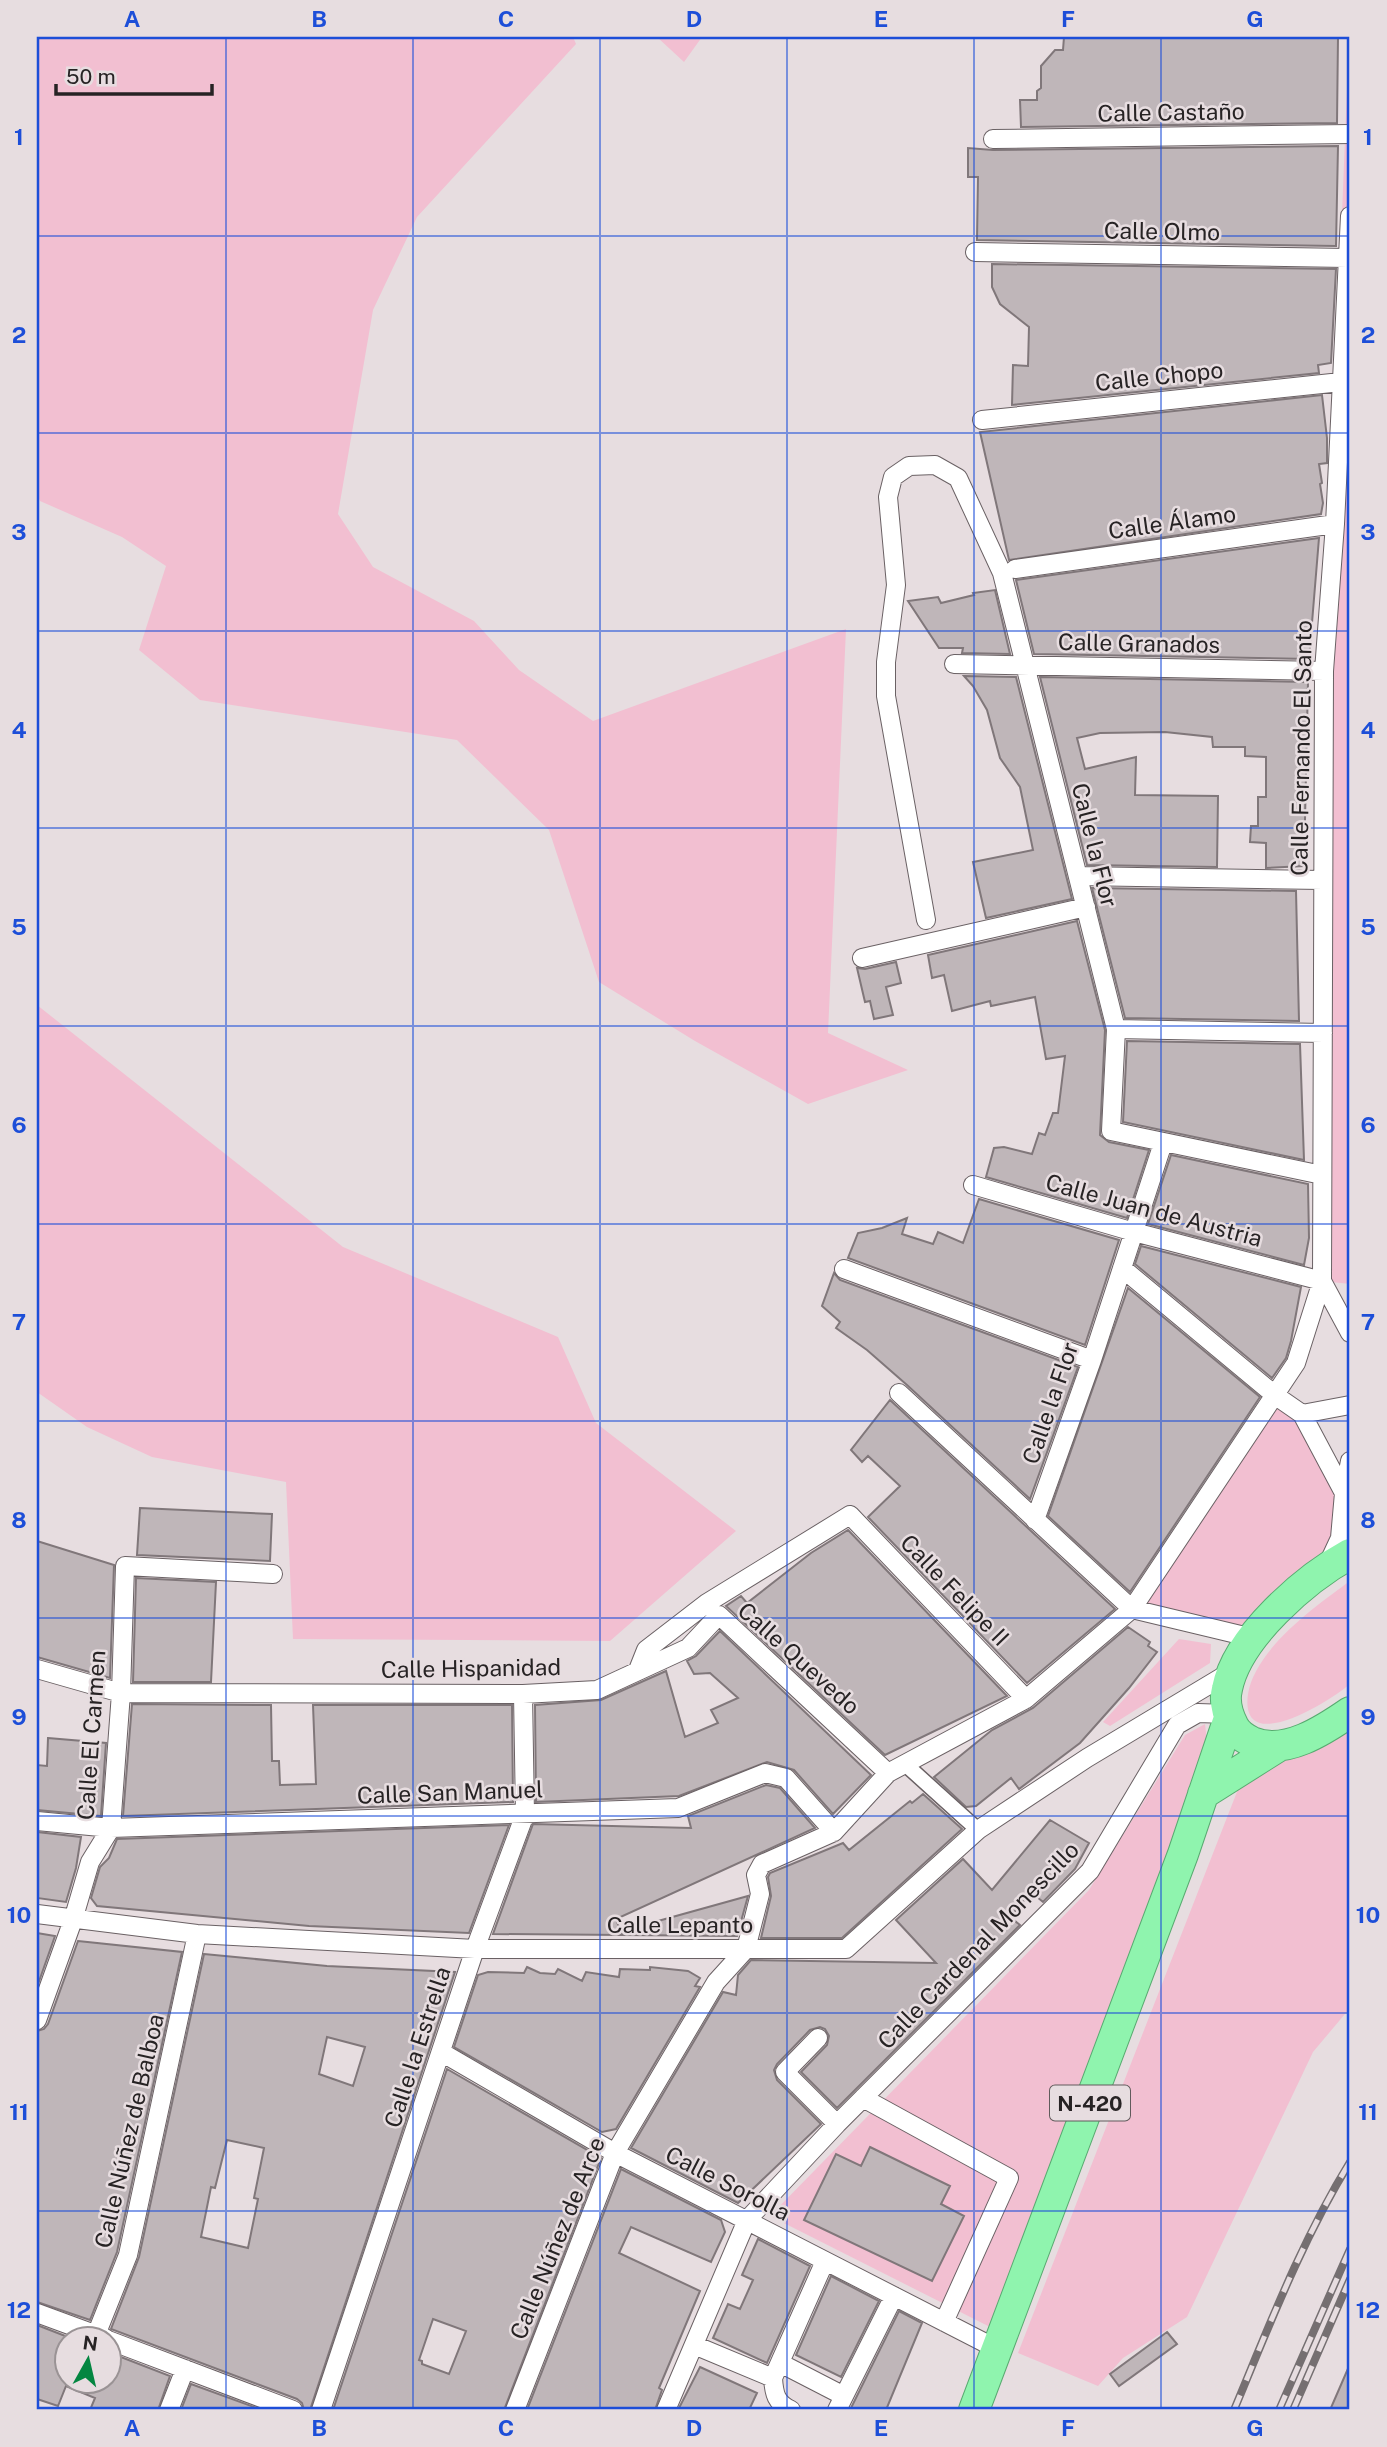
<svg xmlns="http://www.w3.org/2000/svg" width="1387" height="2447" font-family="'Public Sans',sans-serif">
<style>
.green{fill:#f2bfd1}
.building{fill:#bfb6b9;stroke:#80777a;stroke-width:2;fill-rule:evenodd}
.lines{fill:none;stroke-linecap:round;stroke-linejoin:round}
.pedestrian-casing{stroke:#6a6164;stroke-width:17}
.minor-casing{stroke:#6a6164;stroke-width:20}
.trunk-casing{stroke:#58aa70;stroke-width:32}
.pedestrian{stroke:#fff;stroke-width:14}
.minor{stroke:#fff;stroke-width:18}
.trunk{stroke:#8ff4ae;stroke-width:30}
.rail-casing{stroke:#756f71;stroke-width:8}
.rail{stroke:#e7dde0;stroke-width:5;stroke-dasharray:16;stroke-linecap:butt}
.grid{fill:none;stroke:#1d4ed8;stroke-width:2;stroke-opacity:0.55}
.labels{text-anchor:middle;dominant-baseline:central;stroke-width:5;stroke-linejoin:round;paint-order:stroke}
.shield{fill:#e7dde0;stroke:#615b5c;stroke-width:2}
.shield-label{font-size:21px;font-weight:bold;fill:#272324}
.street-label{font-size:23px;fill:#272324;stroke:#e7dde0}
.neatline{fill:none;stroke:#1d4ed8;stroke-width:2.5}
.grid-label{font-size:23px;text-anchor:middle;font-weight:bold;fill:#1d4ed8}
</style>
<rect width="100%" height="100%" fill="#e7dde0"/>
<path class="green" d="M37 37H573L576 44 417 217 373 310 338 514 373 567 474 621 519 670 593 721 846 629 828 1033 908 1070 808 1104 695 1041 599 982 549 830 457 740 200 700 139 650 166 566 122 537 40 501 37 494Z
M657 37H702L684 62Z
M1349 37H1350V1284L1322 1281 1324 671Z
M37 1005 343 1247 558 1337 596 1423 736 1531 610 1641 293 1639 286 1482 152 1457 87 1427 37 1392Z
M1276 1396 1302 1414 1344 1493 1340 1538 1253 1638 1132 1609Z
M1350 1581V1684C1332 1700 1239 1759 1248 1694 1255 1649 1317 1605 1350 1581Z
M1179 1639 1211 1644 1210 1663 1110 1726 1103 1722Z
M1205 1724 1207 1742 1185 1809 992 2328 770 2216 1089 1890 1185 1735Z
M1350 1730V2008L1313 2052 1187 2317 1123 2358 1098 2386 1018 2353 1242 1779Z"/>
<path class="building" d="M1064 37H1338L1337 123 1021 127 1020 100H1037V91L1041 88V66L1055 50H1063Z
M1338 146 1336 246 977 240 978 177H968V148L993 150Z
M992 264 1336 269 1331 363 1318 365 1319 373 1012 405 1013 365 1028 366 1029 327 1000 304 992 287Z
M1322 395 1327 438V463L1319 464 1322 483 1320 484 1323 503 1321 514 1009 560 980 432Z
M1319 538 1309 659 1034 654 1016 580Z
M995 590 1010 654 962 653 963 648H939L908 601 938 597 941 603 974 595 973 593Z
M964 676 1016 677 1072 899 986 918 973 862 1033 850 1020 787 1000 758 987 710 973 686Z
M1040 677 1308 682 1304 866 1266 868V843L1250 842 1251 826H1258V797H1266V757L1245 756V747H1213L1212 737 1165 732 1100 733 1077 738 1085 769 1136 757 1135 795 1218 796 1217 867 1087 865Z
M1092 888 1296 891 1299 1021 1125 1018Z
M1077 921 1105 1030 1100 1135 1109 1142 1149 1150 1127 1218 986 1177 994 1148 1004 1147 1032 1154 1039 1133 1045 1135 1053 1113H1058L1065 1056 1046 1059 1035 997 991 1006 990 1001 952 1011 944 975 932 978 928 955Z
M896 962 901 983 886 987 893 1015 874 1019 870 1001 865 1002 857 968 865 969Z
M1127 1041 1300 1044 1304 1160 1123 1122Z
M1171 1155 1308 1184 1309 1238 1304 1265 1148 1224Z
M979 1199 1119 1240 1085 1345 848 1258 858 1233 882 1228 907 1218 902 1234 933 1244 938 1232 963 1243Z
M1141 1246 1301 1287 1291 1341 1286 1358 1272 1378 1135 1264Z
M834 1273 840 1280 1078 1367 1030 1499 907 1385 867 1350 836 1328 840 1322 822 1306Z
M1128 1288 1260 1397 1130 1592 1048 1516Z
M890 1400 1115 1609 1027 1683 868 1517 900 1486 868 1456 862 1462 851 1450Z
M140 1508 272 1514 270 1561 137 1555Z
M848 1530 1007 1696 885 1755 726 1606 741 1596 747 1603 811 1553Z
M37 1541 114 1565 110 1678 37 1657Z
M136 1578 216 1582 211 1682H133Z
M1128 1627 1150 1642 1148 1646 1157 1652 1129 1688 1080 1743 1019 1789 1011 1778 976 1806 966 1807 934 1777 992 1730 1033 1708Z
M720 1631 871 1775 833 1814 794 1770 767 1762 679 1796 536 1802 535 1705 601 1700 666 1671 685 1737 718 1723 711 1710 738 1698 710 1673 694 1674 687 1661 696 1656Z
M132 1704 271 1705 272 1761H279L280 1785 316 1784 313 1705H512L513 1802 123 1816Z
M48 1738 106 1743 101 1816 37 1810V1765L47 1766Z
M766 1785 780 1788 815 1828 616 1919 622 1935 493 1934 533 1824 691 1828 688 1816Z
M923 1794 962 1829 842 1938H761L771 1896 768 1877 770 1873 843 1843 849 1850 910 1801 912 1803Z
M1050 1820 1089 1843 1075 1869 1043 1902 1031 1892 1010 1917 1020 1925 837 2108 801 2072 827 2045 829 2036 825 2029 820 2027 810 2030 777 2064 774 2070 777 2080 821 2124 738 2203 631 2148 723 1992 736 1995 738 1975 751 1960 936 1963 896 1920 963 1859 992 1890Z
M509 1825 469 1933 309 1926 97 1906 91 1898 100 1867 109 1858 117 1839Z
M37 1832 81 1837 76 1868 66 1902 37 1898Z
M748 1896 737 1936 623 1935 622 1931Z
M37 1933 55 1936 37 1987Z
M78 1941 182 1952 117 2252 90 2320 37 2302V2031L44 2029 48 2024Z
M204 1954 327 1966 455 1972 310 2410H304L302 2403 297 2399 111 2329 139 2257ZM327 2037 365 2047 353 2086 319 2074ZM227 2140 264 2148 254 2198 258 2199 248 2248 201 2237 211 2187 215 2188Z
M527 1967 540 1973 555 1974 558 1969 582 1981 586 1972 619 1977 620 1969 650 1970V1967L688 1971 700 1978 695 1986 700 1987 616 2129 602 2132 454 2047 478 1975 488 1972 524 1973Z
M447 2069 601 2158 504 2410H333ZM433 2319 466 2331 449 2374 422 2364V2361L419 2360Z
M870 2147 950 2186 941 2204 964 2216 932 2281 804 2220 836 2154 861 2166Z
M621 2169 721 2220 725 2232 711 2262 631 2227 619 2253 700 2291 659 2388 662 2390 655 2410H527Z
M758 2239 810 2266 767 2363 713 2338 728 2304 740 2309 753 2280 742 2275Z
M831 2276 879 2301 841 2377 796 2355Z
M899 2311 922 2323 886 2410H850Z
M37 2325 73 2339H66V2381H108V2352L170 2376 158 2410H90L95 2398 66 2386 58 2406 37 2399Z
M1167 2332 1177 2344 1119 2386 1110 2374Z
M1350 2364V2410H1330Z
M700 2367 757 2393 749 2410H678Z
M191 2384 262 2410H181Z"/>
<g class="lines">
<g class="pedestrian-casing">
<path id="pedestrian" d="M905 1764 978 1830"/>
</g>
<g class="minor-casing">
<path id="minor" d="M993 139 1350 134
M975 252 1347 258
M982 420 1341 382
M1015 569 1335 524
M954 664 1324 671
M1078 876 1323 880
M926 920 886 696V662L896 585 888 497 893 477 909 466 935 465 958 478 1002 573 1116 1029 1111 1131 1322 1175
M862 958 1086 907
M1116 1029 1323 1033
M973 1185 1134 1232 1322 1281
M1122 1268 1276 1396 1302 1414 1344 1493
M844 1269 1092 1360
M1322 1281 1350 1333
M899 1393 1132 1609 1253 1638
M1302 1414 1350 1405
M1035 1520 1092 1360 1163 1143
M1327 1566 1340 1538 1344 1493 1350 1461
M37 1669 121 1693 523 1694 597 1690 688 1648 719 1615 888 1773
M638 1670 646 1650 707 1603 850 1515 1026 1699
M37 1821 111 1828 678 1808 765 1773 786 1778 834 1832
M37 1914 197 1934 475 1949H846L978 1830 1087 1758 1232 1671
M37 2020 73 1920 90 1862 111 1828 121 1693 125 1566 273 1574
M818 2038 785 2072 837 2124
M441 2052 615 2153 997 2349
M863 2098 1009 2178 944 2322
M37 2313 105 2338
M96 2335 128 2255 197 1934
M108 2340 293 2410
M694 2345 773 2378
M780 2363 844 2396 837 2410
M844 2396 894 2296
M169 2410 185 2369
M321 2410 475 1949 525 1814 523 1694
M515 2410 615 2153 716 1982 746 1949 760 1894 756 1875 762 1864 834 1832 888 1773 1026 1699 1132 1609 1296 1363 1322 1281 1324 671 1335 524 1350 216
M666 2410 747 2220 837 2124 1090 1871 1177 1725 1198 1713 1227 1714
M791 2410C776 2403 774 2394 773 2378L825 2261"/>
</g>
<g class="trunk-casing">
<path id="trunk" d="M1350 1554C1306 1578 1237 1637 1227 1689 1224 1701 1228 1715 1233 1725 1237 1734 1244 1738 1252 1742 1285 1756 1324 1730 1350 1712
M1203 1794 1279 1746
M974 2410 1183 1854 1229 1718"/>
</g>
<use href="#pedestrian" class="pedestrian"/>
<use href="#minor" class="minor"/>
<use href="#trunk" class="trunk"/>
<g class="rail-casing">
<path id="rail" d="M1234 2410C1269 2326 1302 2240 1350 2162
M1279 2410 1350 2249
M1293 2410 1350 2279"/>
</g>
<use href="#rail" class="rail"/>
</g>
<path class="grid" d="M226 37V2410M413 37V2410M600 37V2410M787 37V2410M974 37V2410M1161 37V2410M37 236H1350M37 433H1350M37 631H1350M37 828H1350M37 1026H1350M37 1224H1350M37 1421H1350M37 1618H1350M37 1816H1350M37 2013H1350M37 2211H1350"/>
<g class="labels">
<rect class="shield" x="1050" y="2085.5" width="80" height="35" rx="5"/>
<g class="shield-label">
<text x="1090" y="2103">N-420</text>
</g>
<g class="street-label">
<text transform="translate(1171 112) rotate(-1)">Calle Castaño</text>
<text transform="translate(1162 231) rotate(1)">Calle Olmo</text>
<text transform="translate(1159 376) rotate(-6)">Calle Chopo</text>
<text transform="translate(1172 522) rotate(-8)">Calle Álamo</text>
<text transform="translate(1139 643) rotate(1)">Calle Granados</text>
<text transform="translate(1301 748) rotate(-89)">Calle Fernando El Santo</text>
<text transform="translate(1095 845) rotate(76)">Calle la Flor</text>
<text transform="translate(1154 1210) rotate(15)">Calle Juan de Austria</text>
<text transform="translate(1050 1403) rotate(-71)">Calle la Flor</text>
<text transform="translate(955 1590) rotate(46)">Calle Felipe II</text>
<text transform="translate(799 1658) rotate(42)">Calle Quevedo</text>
<text transform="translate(471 1668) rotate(-1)">Calle Hispanidad</text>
<text transform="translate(91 1735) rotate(-86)">Calle El Carmen</text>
<text transform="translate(450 1792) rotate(-2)">Calle San Manuel</text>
<text x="680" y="1924">Calle Lepanto</text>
<text transform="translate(978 1945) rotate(-46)">Calle Cardenal Monescillo</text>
<text transform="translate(417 2047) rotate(-72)">Calle la Estrella</text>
<text transform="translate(129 2131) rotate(-77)">Calle Núñez de Balboa</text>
<text transform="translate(728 2183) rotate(27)">Calle Sorolla</text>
<text transform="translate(557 2238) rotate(-68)">Calle Núñez de Arce</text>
</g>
</g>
<rect width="1387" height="2447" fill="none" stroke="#e7dde0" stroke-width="77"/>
<g transform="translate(88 2360) rotate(8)"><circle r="33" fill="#e7dde0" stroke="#9a9395" stroke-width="2"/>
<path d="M0-5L12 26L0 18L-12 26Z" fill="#048641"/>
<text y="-10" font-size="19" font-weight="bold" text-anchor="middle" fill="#272324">N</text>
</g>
<path d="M56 84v10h156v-10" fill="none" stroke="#272324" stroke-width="3.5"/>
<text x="66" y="84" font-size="21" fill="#272324" stroke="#e7dde0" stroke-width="5" paint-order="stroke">50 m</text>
<rect x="38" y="38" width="1310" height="2370" class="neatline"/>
<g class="grid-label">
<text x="132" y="27">A</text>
<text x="319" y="27">B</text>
<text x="506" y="27">C</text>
<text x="694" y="27">D</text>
<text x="881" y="27">E</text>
<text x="1068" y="27">F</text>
<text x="1255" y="27">G</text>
<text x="19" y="145">1</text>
<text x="1368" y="145">1</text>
<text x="19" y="343">2</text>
<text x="1368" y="343">2</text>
<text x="19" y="540">3</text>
<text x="1368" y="540">3</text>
<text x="19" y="738">4</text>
<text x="1368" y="738">4</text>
<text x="19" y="935">5</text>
<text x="1368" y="935">5</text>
<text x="19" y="1133">6</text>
<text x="1368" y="1133">6</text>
<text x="19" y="1330">7</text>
<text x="1368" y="1330">7</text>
<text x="19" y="1528">8</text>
<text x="1368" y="1528">8</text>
<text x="19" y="1725">9</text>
<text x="1368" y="1725">9</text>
<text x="19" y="1923">10</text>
<text x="1368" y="1923">10</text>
<text x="19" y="2120">11</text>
<text x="1368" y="2120">11</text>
<text x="19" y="2318">12</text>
<text x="1368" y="2318">12</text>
<text x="132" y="2436">A</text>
<text x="319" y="2436">B</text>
<text x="506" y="2436">C</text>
<text x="694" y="2436">D</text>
<text x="881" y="2436">E</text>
<text x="1068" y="2436">F</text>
<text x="1255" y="2436">G</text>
</g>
</svg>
